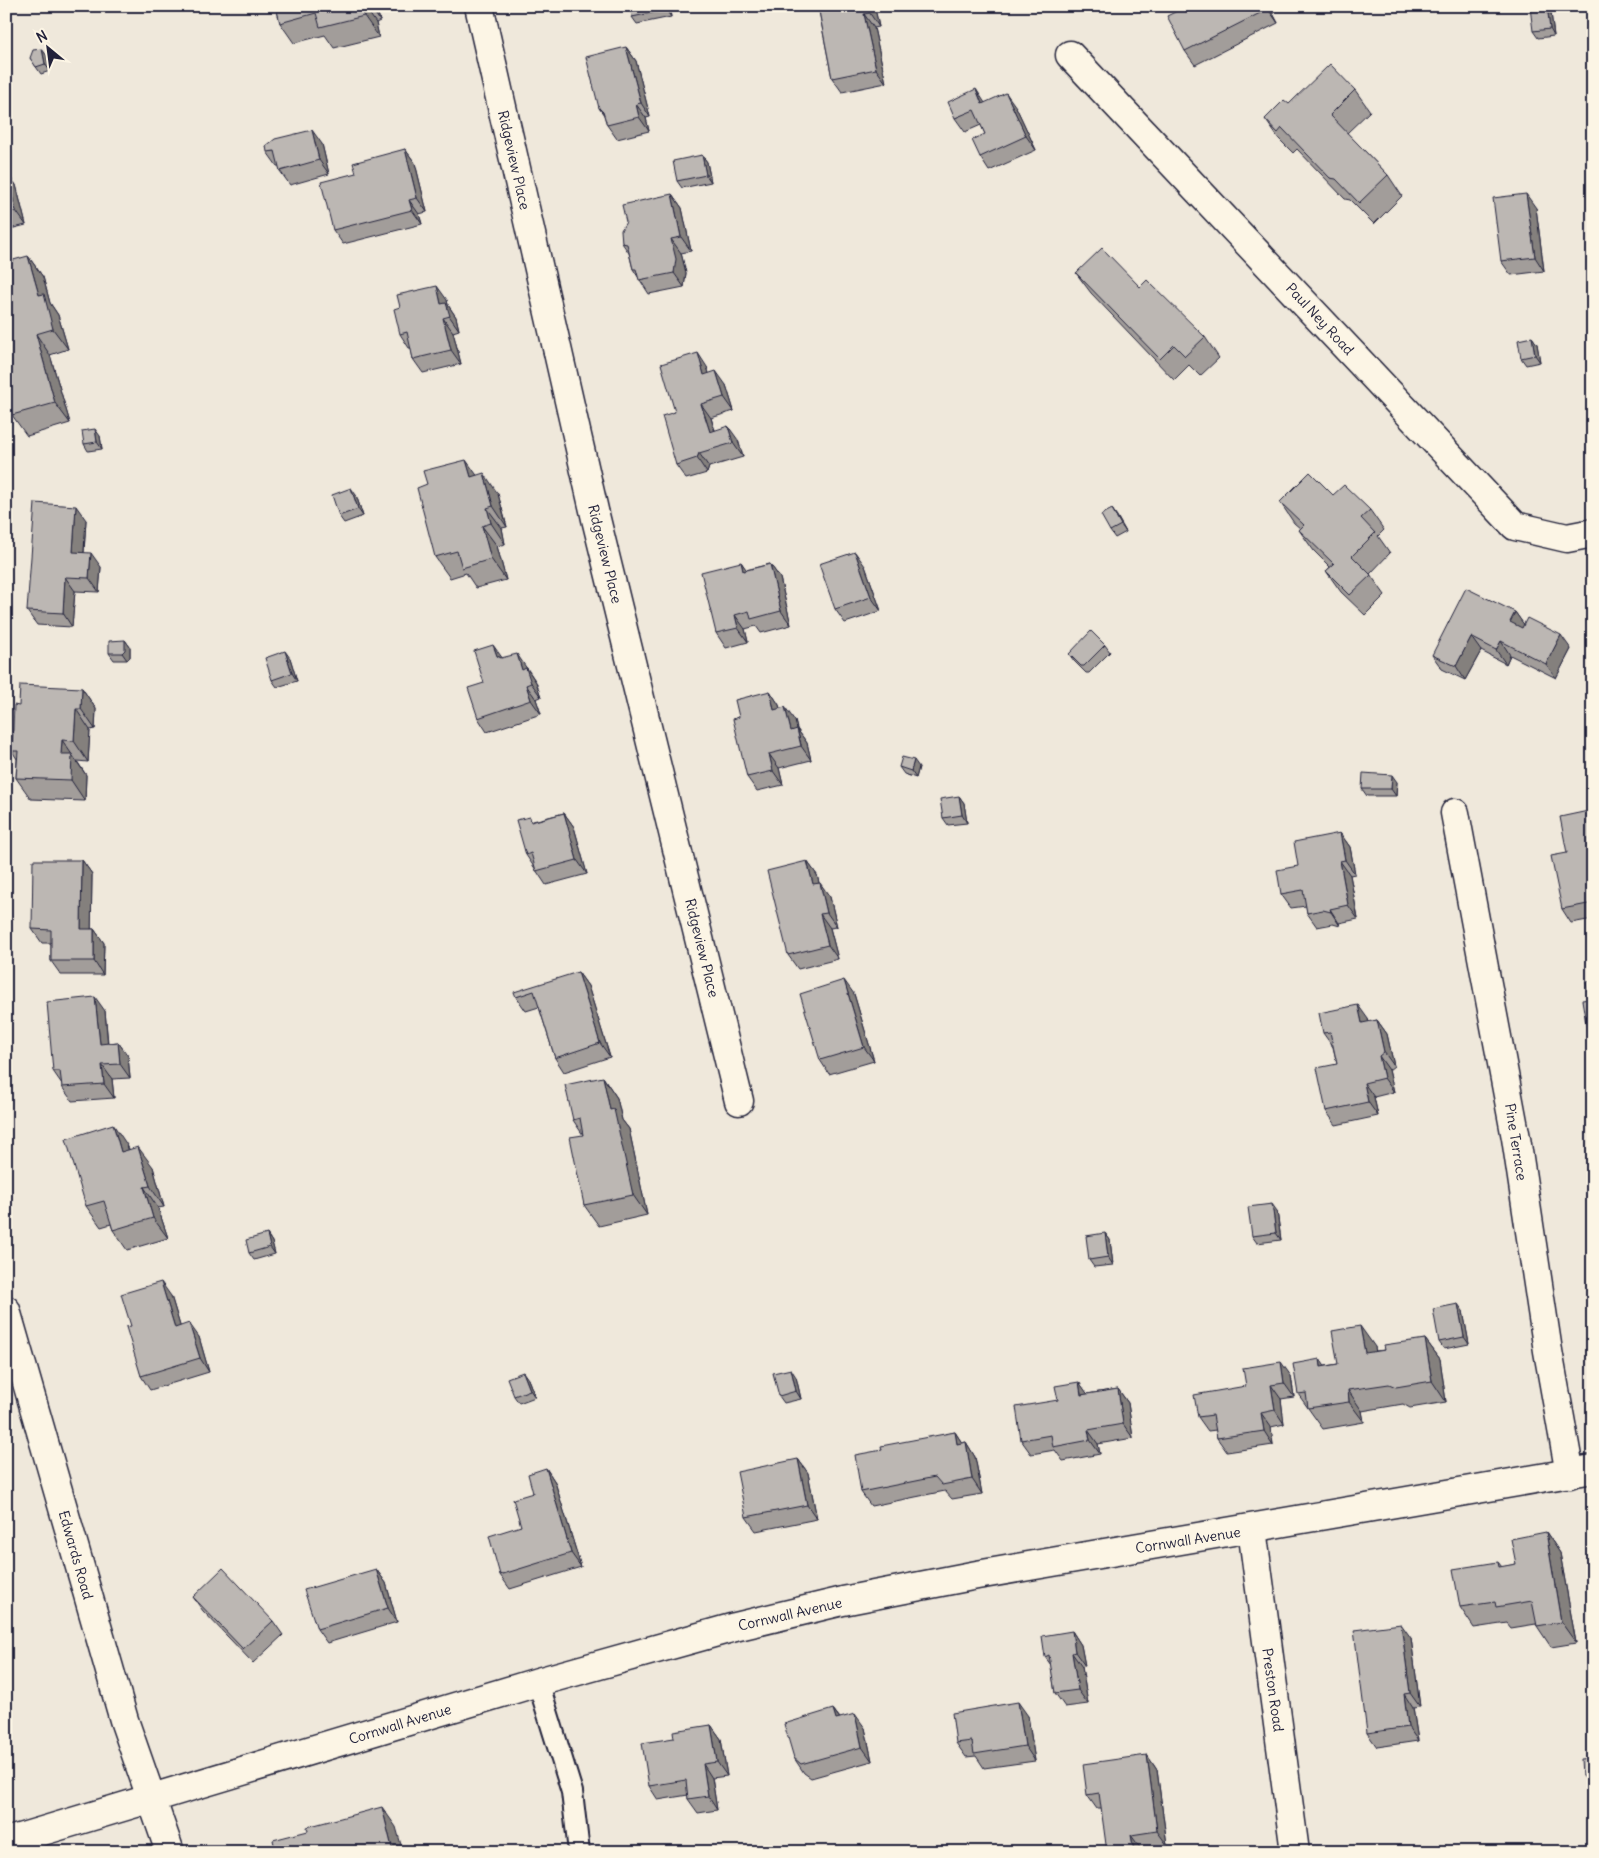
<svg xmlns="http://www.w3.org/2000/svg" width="1599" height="1858" font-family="Delius,sans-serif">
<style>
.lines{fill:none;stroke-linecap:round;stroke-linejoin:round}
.service-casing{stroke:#22223b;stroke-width:24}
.minor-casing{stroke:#22223b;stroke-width:31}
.tertiary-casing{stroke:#22223b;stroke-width:31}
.service{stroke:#fcf5e5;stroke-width:20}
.minor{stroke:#fcf5e5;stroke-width:28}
.tertiary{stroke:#fcf5e5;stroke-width:28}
.wall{fill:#a29d9a;stroke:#22223b}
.shaded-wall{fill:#84807d;stroke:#22223b}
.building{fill:#bcb7b3;stroke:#22223b}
.labels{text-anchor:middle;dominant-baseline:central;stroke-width:4;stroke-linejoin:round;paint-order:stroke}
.street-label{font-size:14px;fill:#22223b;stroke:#fcf5e5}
</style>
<rect width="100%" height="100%" fill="#efe8db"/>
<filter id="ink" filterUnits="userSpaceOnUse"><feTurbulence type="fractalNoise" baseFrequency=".02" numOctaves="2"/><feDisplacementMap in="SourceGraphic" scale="10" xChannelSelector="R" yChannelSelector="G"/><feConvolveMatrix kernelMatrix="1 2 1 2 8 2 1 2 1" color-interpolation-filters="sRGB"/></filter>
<g filter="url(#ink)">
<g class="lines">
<g class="service-casing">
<path id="service" d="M538 1682 572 1792 579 1852"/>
</g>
<g class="minor-casing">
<path id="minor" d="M479 6 596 519 739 1101
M1070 55 1515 526 1567 538 1593 533
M1455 813 1516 1138 1548 1351 1570 1474
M6 1310 124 1720 170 1852
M1252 1529 1295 1852"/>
</g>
<g class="tertiary-casing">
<path id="tertiary" d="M6 1842 538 1682 735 1627 843 1601 977 1575 1593 1469"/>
</g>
<use href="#service" class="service"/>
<use href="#minor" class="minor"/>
<use href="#tertiary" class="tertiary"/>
</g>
<path class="wall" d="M276 6H376L380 21 376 23 379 37 334 48 325 35 294 43 280 23Z
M669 6 671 17 637 24 632 17Z
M818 6H871L876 13 879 27 874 28 886 83 842 92 832 78Z
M1187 6H1269L1278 23 1195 65 1185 51Z
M1551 13 1554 36 1538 38 1533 31Z
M626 47 636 61 650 117 646 118 649 131 617 139 607 125 604 115 599 108Z
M47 56 50 71 41 74 30 58Z
M1355 90 1370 111 1347 133 1388 175 1402 196 1374 224 1350 200 1345 199 1297 149 1293 153 1279 139 1265 119 1289 104Z
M985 103 1016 107 1036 150 989 171 980 157 985 134 981 125 965 132 955 118Z
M322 144 329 174 290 185 280 171 279 166H277L267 152Z
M405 149 415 163 427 212 419 214 422 224 343 244 333 230 356 173Z
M702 155 707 162 711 182 682 188 677 181Z
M6 172 16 185 26 225 6 230Z
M672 194 682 208 691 251 681 253 686 273 684 287 649 294 633 269 629 253 622 243Z
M1536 208 1544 271 1511 275 1501 261Z
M28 256 43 277 50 303 58 315 68 349 50 355 70 423 27 436 12 415Z
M1076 273 1140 287 1205 337 1219 358 1200 376 1189 365 1174 380 1091 293Z
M447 300 448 305 456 317 459 330 453 332 461 364 423 373 413 359 411 348H409L400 334Z
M1532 337 1537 344 1540 362 1526 365 1521 358Z
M707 367 709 374 726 385 734 411 711 418 715 430 738 440 743 457 709 467 707 473 686 479 676 465 675 412Z
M100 436 102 449 88 451 84 444Z
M477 475 498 494 507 527 502 528 505 544 497 546 506 580 476 588 466 573 450 578 435 557Z
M356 495 363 516 344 523 339 516Z
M1333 495 1370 510 1384 530 1378 536 1390 553 1370 574 1385 595 1365 615 1341 592 1326 571 1330 567 1314 551 1299 530 1301 529 1294 523 1280 502Z
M1112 509 1126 532 1115 538 1110 531Z
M86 520 84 553 101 567 99 592 75 591 72 627 37 625 27 611Z
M741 562 746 570 770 564 780 578 791 625 761 633 756 626 745 629 748 642 726 648 716 633Z
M865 566 881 611 845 623 835 609Z
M1515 612 1524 625 1571 649 1556 678 1510 655 1506 664 1481 651 1465 680 1442 669 1432 655Z
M125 640 130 647V657L127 660H114L109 653Z
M1105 645 1110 652 1089 673H1086L1074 661 1069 654Z
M290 658 297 681 277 687 272 680Z
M503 658 527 668 536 682 541 697 536 699 541 714 487 732 478 718 484 683Z
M82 688 96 709 95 729 90 730 88 762 77 761 86 775 85 801 31 799 16 778 17 759 12 751 19 706Z
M770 691 779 705 780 708 795 721 797 729 807 743 811 760 779 768 783 785 757 791 747 777 739 717Z
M899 767H919L916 778 904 774Z
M1397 782 1396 796H1367L1362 789Z
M959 796 964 803 967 823 948 825 943 818Z
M1593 810V919L1571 923 1562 909 1567 853Z
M564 813 574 827 587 874 546 885 526 855 533 821Z
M1340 833 1350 847 1355 874 1350 875 1358 919 1339 923 1340 926 1333 924 1317 927 1307 913 1306 906 1291 908 1281 894 1298 866Z
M82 860 92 874 91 929H94L104 943 103 975H61L51 961V943H42L32 929Z
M807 861 817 875 819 883 830 897 837 927 830 928 838 959 798 969 788 955Z
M578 972 588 986 610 1057 564 1072 555 1058 539 1007 526 1011 516 997Z
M854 994 874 1061 829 1074 820 1060Z
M105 1011 108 1043 118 1042 128 1056 130 1078 112 1079 114 1098 72 1101 62 1087V1084L53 1071Z
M1368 1019 1369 1022 1377 1020 1387 1034 1394 1066 1389 1070 1394 1092 1374 1097 1378 1116 1336 1125 1326 1111 1337 1064 1333 1047 1323 1033Z
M603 1077 617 1098 622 1120 629 1129 647 1215 599 1226 584 1205 583 1135 573 1120Z
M127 1145 129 1149 153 1167 164 1207 158 1208 168 1238 127 1250 113 1230 111 1224 101 1227 86 1206Z
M1277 1211 1281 1240 1257 1243 1252 1236Z
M1105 1233 1110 1240 1113 1265 1094 1267 1089 1260Z
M267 1234 272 1242 275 1254 254 1260 249 1253Z
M171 1296 180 1326 199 1337 209 1372 150 1390 141 1376 131 1326Z
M1463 1311 1469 1344 1444 1349 1439 1342Z
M1425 1339 1440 1359 1446 1402 1410 1408 1403 1404 1362 1411 1364 1422 1323 1429 1298 1394 1325 1366 1338 1364 1375 1347V1351L1385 1350Z
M1291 1376 1294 1397 1281 1399 1284 1424 1271 1427 1273 1445 1227 1452 1217 1438 1216 1430 1208 1431 1198 1417 1246 1386Z
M796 1377 801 1399 784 1403 779 1396Z
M528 1379 535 1397 519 1403 514 1396Z
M1079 1382 1087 1394 1118 1389 1128 1403 1133 1438 1098 1444 1100 1454 1063 1461 1055 1450 1031 1454 1021 1440 1058 1400Z
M955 1432 962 1443 966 1442 975 1457 982 1494 952 1499 945 1491 871 1506 861 1492 882 1450Z
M798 1459 808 1473 817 1519 756 1531 746 1517Z
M546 1468 555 1482 581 1567 510 1589 500 1575 521 1526 533 1493Z
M1546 1532 1560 1553 1576 1643 1551 1647 1537 1626 1536 1624 1511 1628 1507 1623 1474 1628 1460 1607 1498 1562 1502 1567 1516 1564Z
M376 1569 386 1583 397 1622 327 1643 317 1629Z
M193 1597 273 1621 283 1635 253 1663 203 1611Z
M1072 1631 1081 1645 1085 1666 1082 1667 1088 1704 1065 1707 1055 1693 1051 1665 1045 1657Z
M1411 1638 1420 1707 1413 1708 1418 1741 1377 1747 1367 1733Z
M833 1709 840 1718 865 1728 872 1761 811 1778 804 1773 794 1758Z
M1028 1716 1035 1761 984 1768 976 1756 966 1757 956 1743Z
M711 1725 721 1739 727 1776 712 1778 717 1810 698 1813 688 1799V1795L658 1800 649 1786 674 1738Z
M1147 1755 1157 1770 1167 1845 1141 1849 1101 1809H1097L1087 1795Z
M1593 1758V1783H1587L1582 1776Z"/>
<path class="shaded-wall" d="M187 6H195L191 11Z
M362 6H364L376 23 379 37 364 16Z
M370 6H376L380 21Z
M665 6H669L671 17 666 10Z
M865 6H871L876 13 879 27Z
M1266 6H1269L1278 23 1268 9Z
M1547 6 1551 13 1554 36 1550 29Z
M864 14 874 28 886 83 876 69Z
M626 47 636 61 650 117 641 103Z
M42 49 47 56 50 71 45 64Z
M976 89 985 103 982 104Z
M1006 93 1016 107 1036 150 1026 136Z
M636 104 646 118 649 131 639 117Z
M312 130 322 144 329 174 319 160Z
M405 149 415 163 427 212 417 198Z
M702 155 707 162 711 182 706 175Z
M6 172 16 185 26 225 16 211Z
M672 194 682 208 691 251 681 237Z
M1526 194 1536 208 1544 271 1535 257Z
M409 200 419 214 422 224 412 210Z
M671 239 681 253 686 273 684 287 674 273Z
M28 256 43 277 50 303 58 315 68 349 53 329 39 295Z
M437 286 447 300 448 305 456 317 459 330 441 304Z
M443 318 453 332 461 364 451 350Z
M36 334 50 355 70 423 55 403Z
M1532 337 1537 344 1540 362 1535 355Z
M698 353 707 367 714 389 704 375Z
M716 371 726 385 734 411 724 397Z
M701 404 711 418 719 446 710 432Z
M728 426 738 440 743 457 733 443Z
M95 429 100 436 102 449 97 442Z
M699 453 709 467 707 473 697 458Z
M466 460 481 481 471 477Z
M484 473 498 494 507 527 493 506Z
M351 488 356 495 363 516 358 509Z
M76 506 86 520 83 566 73 552Z
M487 508 502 528 505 544 491 523Z
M1112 509 1117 516 1126 532 1121 525Z
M482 526 497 546 506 580 491 559Z
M855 552 865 566 881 611 871 597Z
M91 553 101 567 99 592 89 578Z
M741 562 751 576 743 571Z
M770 564 780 578 791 625 781 611Z
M65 577 75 591 72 627 63 613Z
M1515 612 1525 626 1520 636 1510 622Z
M735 615 745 629 748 642 738 628Z
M1561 635 1571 649 1556 678 1546 664Z
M1471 637 1481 651 1465 680 1456 666Z
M125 640 130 647V657L127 660 122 653Z
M1501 641 1510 655 1506 664 1496 650Z
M493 645 503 659 497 656Z
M285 651 290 658 297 681 292 673Z
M517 654 536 682 541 697 522 670Z
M526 685 536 699 541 714 531 700Z
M82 688 96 709 95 729 81 709Z
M770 691 779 705 784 724 774 710Z
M785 707 795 721 801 745 791 731Z
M76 709 90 730 88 762 74 741Z
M797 729 807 743 811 760 801 746Z
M62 740 86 775 85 801 71 780 61 754Z
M769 754 779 768 783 785 773 771Z
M914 760 919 767 916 778 911 771Z
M1392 775 1397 782 1396 796 1391 789Z
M959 796 964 803 967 823 962 815Z
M564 813 574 827 587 874 577 860Z
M1340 833 1350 847 1355 874 1345 860Z
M82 860 92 874 91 943 81 929Z
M807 861 817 875 823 898 813 884Z
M1340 861 1350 875 1358 919 1348 905Z
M820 883 830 897 837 927 827 913Z
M1330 909 1339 923 1340 926 1331 912Z
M820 914 830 928 838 959 828 945Z
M94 929 104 943 103 975 94 961Z
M578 972 588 986 610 1057 600 1043Z
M844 980 854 994 874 1061 864 1047Z
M95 997 105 1011 109 1058 100 1044Z
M1358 1005 1368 1019 1372 1037 1362 1023Z
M1377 1020 1387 1034 1394 1066 1384 1052Z
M118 1042 128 1056 130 1078 120 1064Z
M1379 1056 1389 1070 1394 1092 1384 1078Z
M102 1065 112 1079 114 1098 104 1084Z
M603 1077 617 1098 622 1120 629 1129 647 1215 633 1195 610 1110Z
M1364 1083 1374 1097 1378 1116 1368 1102Z
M113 1124 127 1145 135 1172 121 1152Z
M138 1147 153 1167 164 1207 150 1186Z
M144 1187 158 1208 168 1238 153 1218Z
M1272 1204 1277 1211 1281 1240 1276 1233Z
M1105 1233 1110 1240 1113 1265 1108 1257Z
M267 1234 272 1242 275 1254 270 1247Z
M161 1282 171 1296 185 1342 175 1328Z
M1458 1304 1463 1311 1469 1344 1464 1337Z
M189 1323 199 1337 209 1372 200 1358Z
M1360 1326 1375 1347 1379 1374 1365 1353Z
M1425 1339 1440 1359 1446 1402 1432 1381Z
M1320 1359 1334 1380 1321 1367Z
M1281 1362 1291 1376 1294 1397 1284 1383Z
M791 1369 796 1377 801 1399 796 1391Z
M523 1372 528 1379 535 1397 530 1390Z
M1079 1382 1089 1396 1081 1395Z
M1271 1385 1281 1399 1284 1424 1275 1410Z
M1118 1389 1128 1403 1133 1438 1123 1424Z
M1348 1390 1362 1411 1364 1422 1349 1402Z
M1261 1413 1271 1427 1273 1445 1264 1431Z
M1088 1430 1098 1444 1100 1454 1090 1440Z
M955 1432 964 1446 957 1444Z
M966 1442 975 1457 982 1494 972 1479Z
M798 1459 808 1473 817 1519 807 1505Z
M546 1468 555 1482 581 1567 571 1553Z
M1546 1532 1560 1553 1576 1643 1561 1622Z
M376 1569 386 1583 397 1622 388 1608Z
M1401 1624 1411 1638 1420 1707 1410 1693Z
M1072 1631 1081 1645 1085 1666 1075 1652Z
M1072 1653 1082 1667 1088 1704 1078 1690Z
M6 1663 7 1665 6 1687Z
M1404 1694 1413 1708 1418 1741 1408 1727Z
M1018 1702 1028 1716 1035 1761 1025 1746Z
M833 1709 843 1723 836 1719Z
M855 1714 865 1728 872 1761 862 1747Z
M711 1725 721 1739 727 1776 717 1762Z
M1147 1755 1157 1770 1167 1845 1157 1831Z
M703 1764 712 1778 717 1810 708 1796Z
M382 1807 396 1827 403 1852H393Z
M1131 1835 1141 1849V1852H1134Z"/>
<path class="building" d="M276 6H362L364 16 320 27 316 13 280 23Z
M630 6H665L666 10 632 17Z
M818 6H868L869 13 864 14 876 69 832 78Z
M1187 6H1266L1268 9 1185 51 1167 16Z
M1538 6H1547L1550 29 1533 31 1530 7Z
M626 47 641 103 636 104 639 117 607 125 603 112 599 108 586 57Z
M42 49 45 64 36 67 30 58 33 50Z
M1330 64 1355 90 1330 115 1388 175 1359 203 1336 179 1330 178 1282 128 1278 133 1265 119 1284 100 1289 104Z
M976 89 982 104 1006 93 1026 136 980 157 972 140 985 134 974 110 955 118 948 102Z
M312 130 319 160 280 171 275 151 267 152 266 146 275 139Z
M405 149 417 198 409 200 412 210 333 230 321 182 356 173 353 163Z
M702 155 706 175 677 181 673 161Z
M6 173 16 211 6 213Z
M672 194 681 237 671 239 676 259 674 273 639 280 636 269H633L627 244 622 243 621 230 626 222 622 205Z
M1526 194 1535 257 1501 261 1493 198Z
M1102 248 1140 287 1147 280 1205 337 1185 356 1174 345 1160 359 1076 273Z
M28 256 39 295 44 294 53 329 36 334 55 403 12 415 6 393V262Z
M437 286 441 304 446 303 450 316 443 318 451 350 413 359 407 332 400 334 394 309 400 307 397 295Z
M1532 337 1535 355 1521 358 1518 340Z
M698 353 704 375 716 371 724 397 701 404 710 432 728 426 733 443 699 453 697 458 676 465 662 416 675 412 661 364Z
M95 429 97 442 84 444 82 431Z
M466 460 471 477 484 473 493 506 487 508 491 523 482 526 491 559 462 568 457 551 435 557 417 488 427 484 423 471Z
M1310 472 1333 495 1344 485 1370 510 1361 518 1375 533 1352 556 1371 575 1350 595 1326 571 1334 564 1299 530 1304 525 1280 502Z
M351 488 358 509 339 516 332 495Z
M35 503 76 506 73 552 91 553 89 578 65 577 63 613 27 611Z
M1112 509 1121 525 1110 531 1101 515Z
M855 552 871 597 835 609 819 564Z
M741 562 743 571 770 564 781 611 751 619 749 611 735 615 738 628 716 633 701 572Z
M1466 588 1515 612 1510 622 1522 628 1527 618 1561 635 1546 664 1501 641 1496 650 1471 637 1456 666 1432 655Z
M1091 631 1105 645 1084 666H1081L1069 654Z
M125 640V650L122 653H109V641Z
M493 645 497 656 501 658 517 654 522 670 526 668 531 683 526 685 531 700 478 718 468 688 484 683 474 651Z
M285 651 292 673 272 680 265 658Z
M20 685 82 688 81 709H76L74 741 62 740 61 754H72L71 780 16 778 18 751H12L14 705 19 706Z
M770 691 774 710 785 707 791 731 797 729 801 746 769 754 773 771 747 777 733 719 739 717 735 700Z
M902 757 914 760 911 771 899 767Z
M1363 773 1392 775 1391 789H1362Z
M959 796 962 815 943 818 940 799Z
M1593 810V903L1562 909 1551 856 1567 853 1560 817Z
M564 813 577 860 536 871 531 853 526 855 516 820 530 817 531 822Z
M1340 833 1345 860 1340 861 1348 905 1330 909 1331 912 1323 910 1307 913 1303 890 1281 894 1277 870 1298 866 1294 842Z
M33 860H82L81 929H94V961H51V930L32 929Z
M807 861 813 884 820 883 827 913 820 914 828 945 788 955 767 871Z
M578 972 600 1043 555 1058 534 991 516 997 514 992Z
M844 980 864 1047 820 1060 800 994Z
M1593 981V1058H1592L1582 1000 1589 999 1586 982Z
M95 997 100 1044 118 1042 120 1064 102 1065 104 1084 62 1087 60 1071H53L47 1002Z
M1358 1005 1362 1023 1377 1020 1384 1052 1379 1056 1384 1078 1364 1083 1368 1102 1326 1111 1317 1068 1337 1064 1330 1032 1323 1033 1319 1013Z
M603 1077 610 1110 614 1109 633 1195 584 1205 570 1137 583 1135 580 1118 573 1120 565 1085Z
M113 1124 121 1152 138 1147 150 1186 144 1187 153 1218 113 1230 104 1201 86 1206 66 1139Z
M1272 1204 1276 1233 1252 1236 1248 1207Z
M1105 1233 1108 1257 1089 1260 1086 1236Z
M267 1234 270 1247 249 1253 246 1240Z
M161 1282 175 1328 189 1323 200 1358 141 1376 126 1327 131 1326 121 1294Z
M1458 1304 1464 1337 1439 1342 1433 1309Z
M1360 1326 1365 1353 1385 1350 1384 1345 1425 1339 1432 1381 1396 1387 1389 1384 1348 1390 1349 1402 1308 1408 1306 1393 1298 1394 1293 1364 1320 1359 1321 1367 1338 1364 1332 1331Z
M1281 1362 1284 1383 1271 1385 1275 1410 1261 1413 1264 1431 1217 1438 1213 1415 1198 1417 1194 1395 1246 1386 1243 1368Z
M791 1369 796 1391 779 1396 773 1373Z
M523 1372 530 1390 514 1396 507 1378Z
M1079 1382 1081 1395 1118 1389 1123 1424 1088 1430 1090 1440 1053 1447 1051 1435 1021 1440 1016 1407 1058 1400 1055 1386Z
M955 1432 957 1444 966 1442 972 1479 942 1485 935 1477 861 1492 855 1455 882 1450 881 1446Z
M798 1459 807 1505 746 1517 737 1472Z
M546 1468 571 1553 500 1575 489 1536 521 1526 513 1499 533 1493 528 1474Z
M1546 1532 1561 1622 1537 1626 1532 1601 1496 1607 1495 1602 1460 1607 1453 1569 1498 1562 1499 1567 1516 1564 1511 1539Z
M223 1568 273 1621 243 1649 193 1597Z
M376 1569 388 1608 317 1629 304 1590Z
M1401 1624 1410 1693 1404 1694 1408 1727 1367 1733 1354 1630Z
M1072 1631 1075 1652 1072 1653 1078 1690 1055 1693 1049 1655 1045 1657 1042 1636Z
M1018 1702 1025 1746 974 1754 972 1741 956 1743 952 1713Z
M833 1709 836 1719 855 1714 862 1747 801 1764 794 1758 784 1724Z
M711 1725 717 1762 703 1764 708 1796 688 1799 686 1780 649 1786 642 1743 674 1738 673 1731Z
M1147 1755 1157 1831 1131 1835 1134 1852H1107L1099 1793 1087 1795 1083 1764Z
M1593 1758V1775L1582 1776 1581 1759Z
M382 1807 393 1852H276L273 1840 308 1831 307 1827Z"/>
</g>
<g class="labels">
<g class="street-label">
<text transform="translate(514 160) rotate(77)">Ridgeview Place</text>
<text transform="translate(1320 319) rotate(47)">Paul Ney Road</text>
<text transform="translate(605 554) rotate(76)">Ridgeview Place</text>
<text transform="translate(702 948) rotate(76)">Ridgeview Place</text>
<text transform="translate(1516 1142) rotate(81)">Pine Terrace</text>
<text transform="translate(1188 1540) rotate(-9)">Cornwall Avenue</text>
<text transform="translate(76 1555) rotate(74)">Edwards Road</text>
<text transform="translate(790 1614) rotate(-13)">Cornwall Avenue</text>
<text transform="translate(1273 1690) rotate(82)">Preston Road</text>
<text transform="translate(400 1724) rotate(-17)">Cornwall Avenue</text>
</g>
</g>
<rect width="1599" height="1858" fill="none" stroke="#fcf5e5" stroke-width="25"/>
<rect x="12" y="12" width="1574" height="1833" fill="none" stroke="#22223b" stroke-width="2" filter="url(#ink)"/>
<g transform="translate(48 48) rotate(331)" stroke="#fcf5e5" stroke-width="4" paint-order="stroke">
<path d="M0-4L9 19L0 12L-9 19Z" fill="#22223b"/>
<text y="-8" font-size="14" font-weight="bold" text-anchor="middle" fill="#22223b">N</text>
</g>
</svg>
